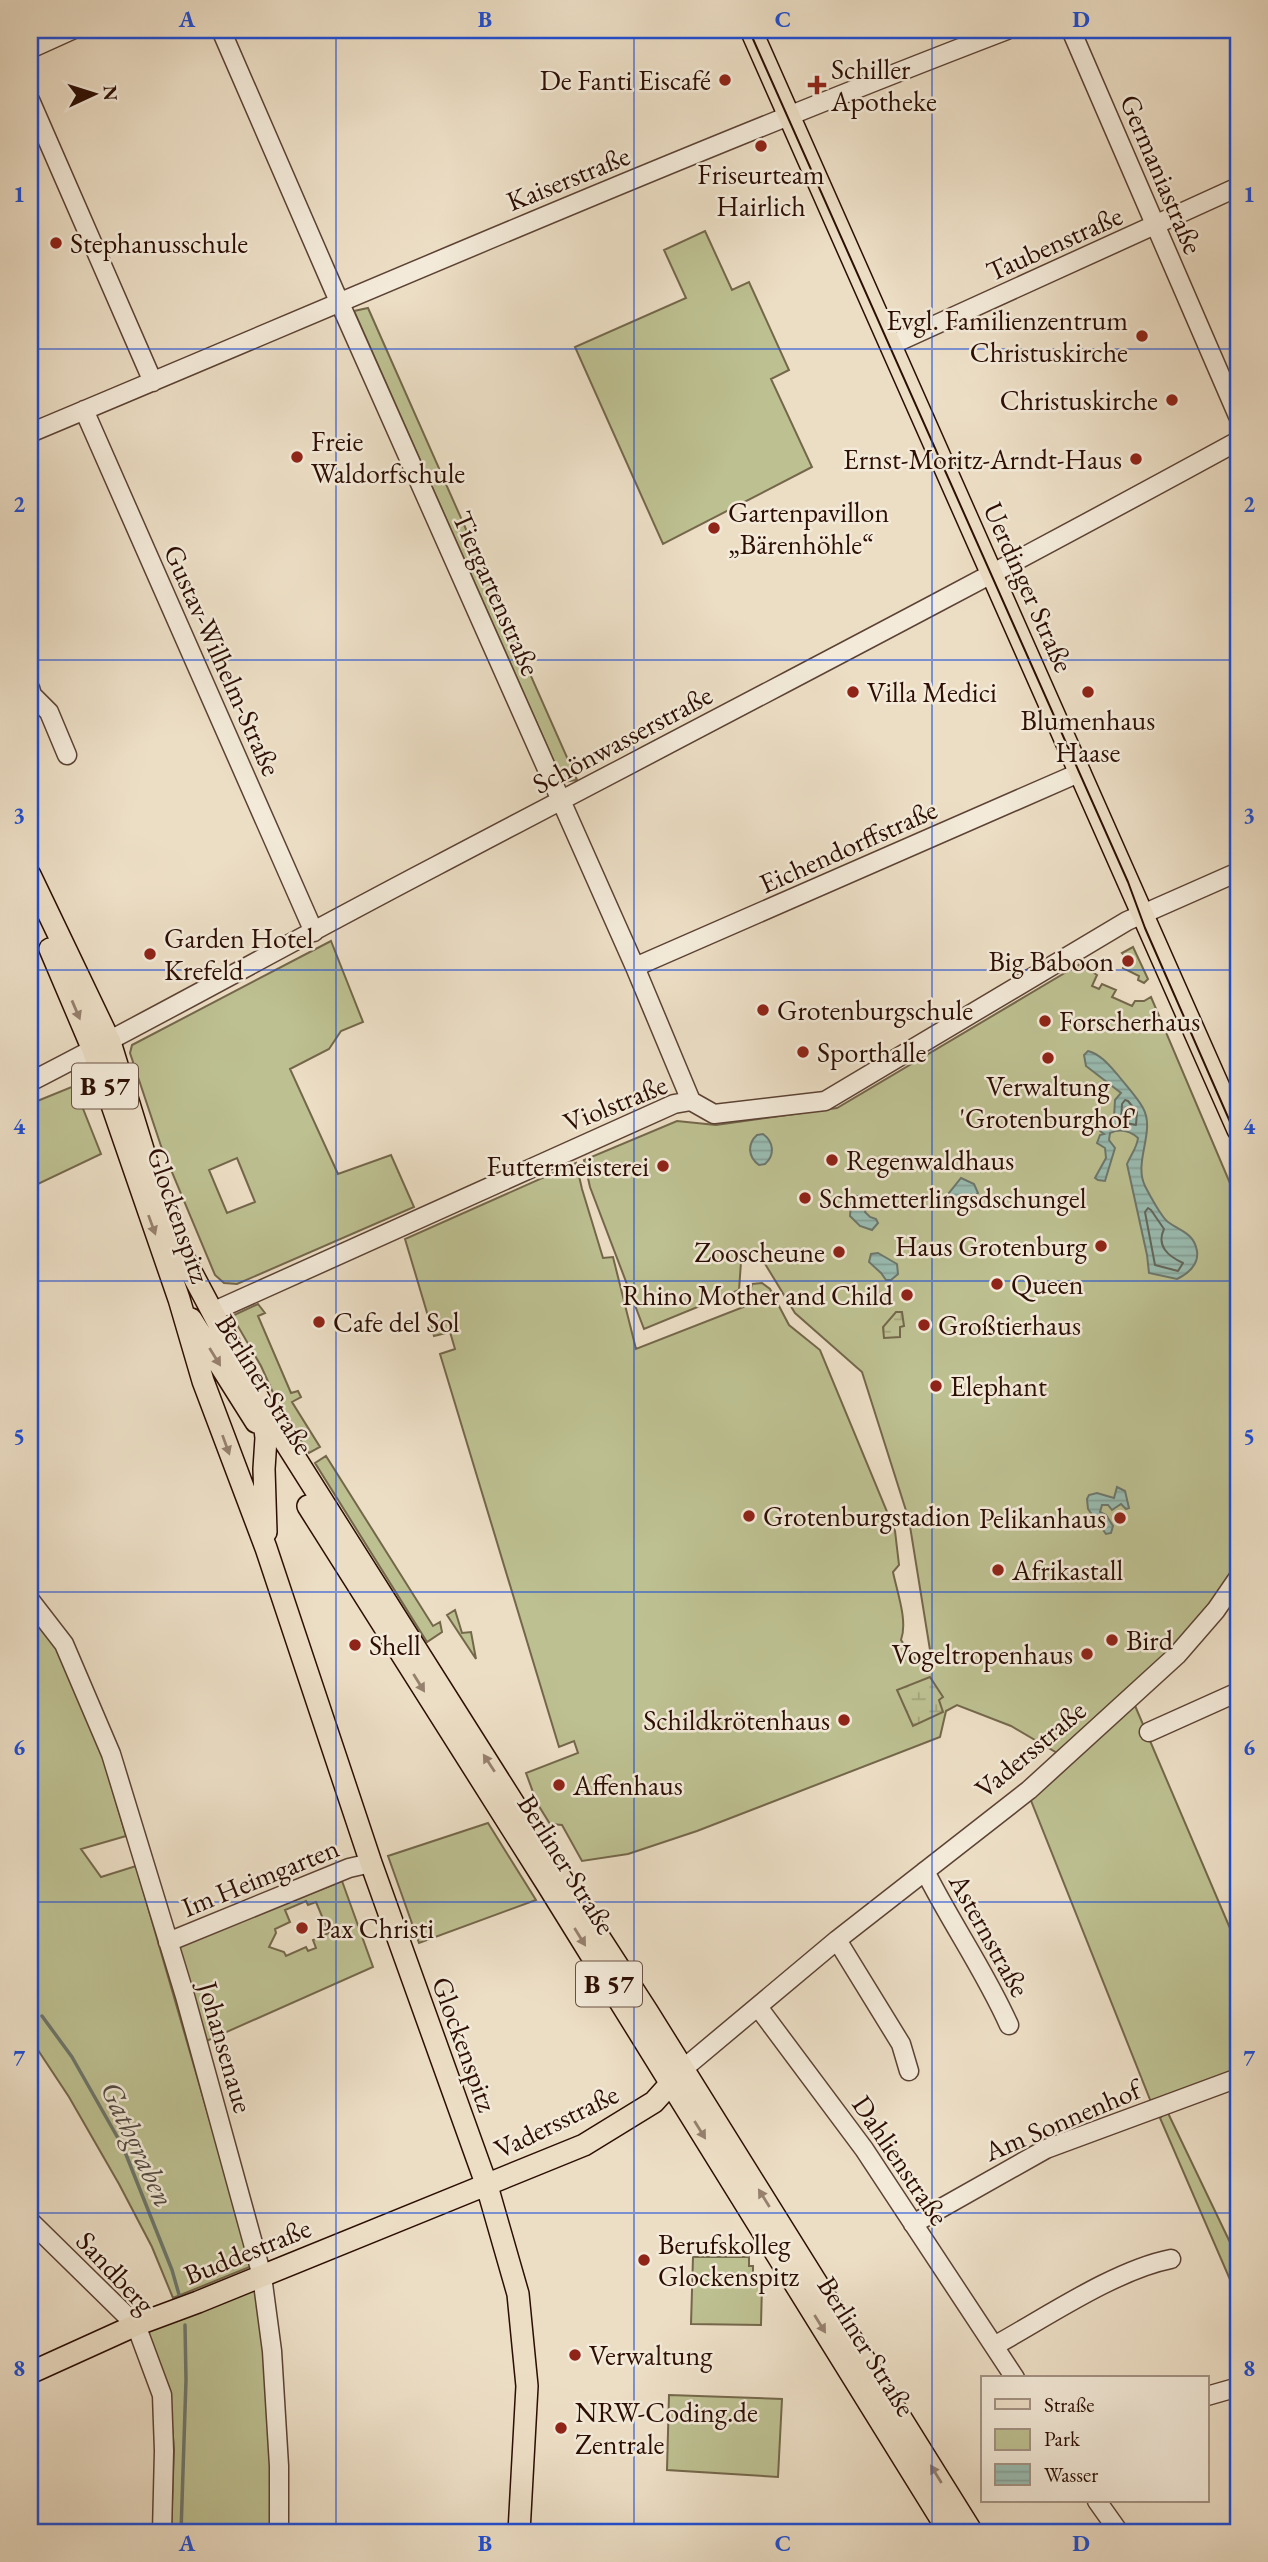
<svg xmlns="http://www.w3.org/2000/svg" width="1268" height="2562" font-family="'EB Garamond',serif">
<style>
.green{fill:#bdc091;stroke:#74674a;stroke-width:2;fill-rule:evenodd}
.wetland{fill:url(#wetland-marsh);stroke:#74674a;stroke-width:2}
.water{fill:url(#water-rules);stroke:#6d766b;stroke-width:2}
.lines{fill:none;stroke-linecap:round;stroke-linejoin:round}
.shore{stroke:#62655a;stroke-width:2}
.stream{stroke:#6d766b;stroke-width:3.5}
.minor-casing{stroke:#5c4234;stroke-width:21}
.major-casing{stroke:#2c0e03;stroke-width:24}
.minor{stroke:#f3ead9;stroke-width:18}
.major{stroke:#ecdec5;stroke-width:21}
.tram{stroke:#2c0e03;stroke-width:2}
.oneway{fill:#96806e}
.grid{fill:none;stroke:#1d4ed8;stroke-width:2;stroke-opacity:0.55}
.poi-dot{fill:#8f2418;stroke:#f3ead9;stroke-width:2.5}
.labels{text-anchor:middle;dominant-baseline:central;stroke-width:5;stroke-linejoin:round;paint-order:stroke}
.shield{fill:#f3ead9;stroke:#685043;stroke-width:2}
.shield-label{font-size:26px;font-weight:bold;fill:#2c0e03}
.poi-label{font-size:28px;fill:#2c0e03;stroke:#f3ead9;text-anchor:start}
.street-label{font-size:28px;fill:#2c0e03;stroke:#f3ead9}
.water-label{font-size:30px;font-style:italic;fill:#524b40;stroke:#f3ead9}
.neatline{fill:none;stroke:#1d4ed8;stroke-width:2.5}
.grid-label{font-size:23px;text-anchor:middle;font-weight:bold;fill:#1d4ed8}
</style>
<defs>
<pattern id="wetland-marsh" width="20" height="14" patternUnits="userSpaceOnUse" patternTransform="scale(1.75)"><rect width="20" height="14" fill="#bdc091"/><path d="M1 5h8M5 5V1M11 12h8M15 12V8" fill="none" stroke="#a3a47b"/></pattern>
<pattern id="water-rules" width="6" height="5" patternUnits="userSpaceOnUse" patternTransform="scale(1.75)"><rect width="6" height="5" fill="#99bcb1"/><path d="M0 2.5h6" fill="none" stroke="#84a097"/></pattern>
</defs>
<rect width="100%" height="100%" fill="#ecdec5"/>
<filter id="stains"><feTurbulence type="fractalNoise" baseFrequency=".00286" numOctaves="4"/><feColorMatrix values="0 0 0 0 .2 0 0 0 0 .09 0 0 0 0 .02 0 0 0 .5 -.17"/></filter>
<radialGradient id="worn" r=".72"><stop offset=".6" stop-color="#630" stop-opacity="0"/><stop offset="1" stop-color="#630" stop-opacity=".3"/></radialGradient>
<path class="green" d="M705 231 732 290 749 282 789 370 771 379 812 467 663 544 575 347 686 298 664 250Z
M368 308 577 780 563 782 354 311Z
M331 941 363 1022 341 1031 329 1049 290 1069 338 1174 391 1155 414 1207 237 1284 224 1283 215 1275 161 1146 130 1053 132 1045ZM237 1158 255 1202 227 1213 209 1170Z
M1133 947 1148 979 1144 983 1138 980 1139 976 1123 968 1127 958 1122 953Z
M1080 964 1097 975 1092 986 1099 989 1102 984 1116 990 1112 997 1132 1006 1135 1001H1144L1151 997 1238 1202V1568C1189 1640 1124 1697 1059 1754L1011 1726 957 1705 946 1711 940 1737 697 1831 628 1854 582 1861 562 1825 550 1824 537 1803 526 1773 578 1753 574 1741 559 1747 440 1354 455 1349 450 1332 434 1336 405 1239 576 1163 582 1189 603 1258 613 1257 636 1349 746 1306 752 1284 762 1283 770 1289 789 1325 820 1350 895 1531 899 1565 893 1572C897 1592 908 1621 901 1640L915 1659 930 1650 909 1520 862 1372 795 1313 759 1254 750 1252 741 1262 739 1290 644 1329 590 1187 584 1160 677 1121 716 1125 837 1108Z
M74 1086 101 1154 38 1184 30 1168V1104Z
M258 1304 265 1313 258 1316 291 1393 298 1391 301 1397 292 1402 320 1447 309 1453 279 1406 261 1366 232 1316Z
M326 1456 433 1626 440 1622 442 1632 427 1642 315 1463Z
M455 1610 462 1633 471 1632 476 1659 447 1615Z
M30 1615 58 1649 102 1754 126 1836 81 1849 101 1877 136 1866 252 2266 173 2298 152 2247 119 2184 69 2097 30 2038Z
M1133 1701 1238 1947V2071L1151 2102 1028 1793Z
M488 1823 536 1900 419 1943 388 1856Z
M342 1881 373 1967 204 2042 177 1947ZM306 1901 308 1905 316 1902 329 1933 322 1936V1939L321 1937 313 1940 316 1948 308 1951 306 1947 286 1956 284 1952 269 1947 276 1933 275 1929 290 1922 285 1910Z
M1167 2111 1238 2259V2298L1160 2118Z
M693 2257H749V2266H753V2275L758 2276V2284H762L761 2325 691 2324Z
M257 2282 273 2460 272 2532H171L174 2449 169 2387 144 2330Z
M669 2395 782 2399 778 2477 667 2470Z"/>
<path class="wetland" d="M896 1312H902L904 1326 900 1327V1337L884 1338 883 1327Z
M930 1677 943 1697 939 1700 943 1712 913 1726 897 1690Z"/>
<path class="water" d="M1088 1051C1100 1054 1109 1065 1117 1074 1124 1083 1138 1098 1143 1108 1156 1131 1133 1162 1145 1186 1149 1194 1162 1218 1168 1222 1180 1231 1194 1233 1197 1251 1199 1264 1188 1274 1177 1279L1149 1273 1147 1255 1127 1164C1131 1154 1137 1148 1138 1138 1130 1131 1121 1128 1110 1133L1109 1140 1115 1148 1105 1181 1098 1180 1095 1178 1106 1158 1105 1148 1097 1143 1100 1135 1104 1134 1100 1131 1099 1128 1103 1123 1114 1118 1115 1100 1121 1093 1086 1066 1084 1055Z
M763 1134C774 1142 775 1155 765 1164L759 1165C748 1157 747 1144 757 1135Z
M961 1178 974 1184 978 1193 959 1212 945 1198Z
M857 1196H866L869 1199 865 1212 870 1217 876 1219 878 1223 872 1230 860 1226 850 1216 851 1203Z
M878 1253 897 1264 898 1274 891 1280H886L881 1273 869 1262 871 1254Z
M1117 1487 1125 1491 1129 1508 1126 1509 1121 1504 1112 1510 1108 1505H1102L1100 1512 1106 1515 1113 1526 1111 1533 1106 1534 1088 1509 1087 1499 1089 1495 1097 1493 1114 1498Z"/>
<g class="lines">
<path class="shore" d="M1125 1100 1128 1101 1137 1112 1136 1125 1121 1122 1122 1104Z
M1148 1208 1151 1210 1164 1229C1156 1246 1168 1256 1183 1263L1178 1271 1155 1265 1145 1212Z"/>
<path class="stream" d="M42 2016 72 2057 123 2147 172 2270 180 2298
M181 2532 186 2380 185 2325"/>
<g class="minor-casing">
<path id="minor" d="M221 30 334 290 635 967 691 1101
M1071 30 1238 416
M30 49 72 30
M30 100 153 382
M891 345 1238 187
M84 410 314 932
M30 433C355 297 678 156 1007 30
M30 688 32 695 49 712 67 755
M635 967 1081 772
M30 1082C166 1012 300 937 436 866 704 725 973 586 1238 441
M212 1312 674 1104 691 1101 714 1114 825 1101 1127 921 1238 872
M30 1600 64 1644 111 1754 185 1996 262 2276 272 2351 279 2466V2532
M1149 1732 1238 1692
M925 1871C951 1923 985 1971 1009 2025
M837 1940 901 2044 909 2071
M168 1942 349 1868 371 1863
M758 2007 864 2149 1015 2378
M683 2069 837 1940 1029 1790 1177 1655 1216 1610 1238 1578
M30 2221 136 2325 162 2395 164 2451 162 2532
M913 2224 1046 2149 1238 2078
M994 2346C1045 2318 1115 2270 1171 2259
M1207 2396 1235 2388
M1097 2501 1119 2532"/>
</g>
<g class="major-casing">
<path id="major" d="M751 30 1238 1130
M30 875 110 1042 146 1159 179 1249 263 1407 559 1875 647 2011 972 2532
M50 949 93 1050 179 1299 203 1381 266 1548 371 1863 487 2186 518 2294 527 2386 519 2532
M191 1319 256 1422
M263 1411 266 1438 264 1469 266 1532
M308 1506 547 1884 949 2532
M30 2373 136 2325 198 2302 584 2145 654 2102 680 2073"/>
</g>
<use href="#minor" class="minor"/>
<use href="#major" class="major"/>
<path class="tram" d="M749 30 1128 882 1145 928 1238 1140"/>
</g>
<defs><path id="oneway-solid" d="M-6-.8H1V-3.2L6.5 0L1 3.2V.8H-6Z" transform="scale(1.75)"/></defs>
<g class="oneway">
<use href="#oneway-solid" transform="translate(76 1010) rotate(67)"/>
<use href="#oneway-solid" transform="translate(152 1225) rotate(70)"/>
<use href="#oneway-solid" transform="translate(215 1357) rotate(58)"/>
<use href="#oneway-solid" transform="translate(226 1445) rotate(70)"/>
<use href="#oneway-solid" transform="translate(419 1683) rotate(58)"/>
<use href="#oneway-solid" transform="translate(489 1763) rotate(-123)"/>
<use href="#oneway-solid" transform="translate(580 1937) rotate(58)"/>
<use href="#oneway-solid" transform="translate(700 2130) rotate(58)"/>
<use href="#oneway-solid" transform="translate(764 2198) rotate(-122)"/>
<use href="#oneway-solid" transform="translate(820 2324) rotate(58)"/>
<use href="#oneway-solid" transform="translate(936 2474) rotate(-122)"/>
</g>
<path class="grid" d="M336 30V2532M634 30V2532M932 30V2532M30 349H1238M30 660H1238M30 970H1238M30 1281H1238M30 1592H1238M30 1902H1238M30 2213H1238"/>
<g class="poi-dot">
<circle cx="725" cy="80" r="7"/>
<path d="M813.5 74.5h7v7h7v7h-7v7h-7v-7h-7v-7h7z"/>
<circle cx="761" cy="146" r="7"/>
<circle cx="56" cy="243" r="7"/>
<circle cx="1142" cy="336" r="7"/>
<circle cx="1172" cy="400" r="7"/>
<circle cx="297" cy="457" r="7"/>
<circle cx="1136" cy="459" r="7"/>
<circle cx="714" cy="528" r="7"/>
<circle cx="853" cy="692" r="7"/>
<circle cx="1088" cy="692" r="7"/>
<circle cx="150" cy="954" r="7"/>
<circle cx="1128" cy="961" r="7"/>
<circle cx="763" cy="1010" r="7"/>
<circle cx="1045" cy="1021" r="7"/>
<circle cx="803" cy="1052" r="7"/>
<circle cx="1048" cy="1058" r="7"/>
<circle cx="832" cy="1160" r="7"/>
<circle cx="663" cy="1166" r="7"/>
<circle cx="805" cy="1198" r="7"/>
<circle cx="1101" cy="1246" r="7"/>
<circle cx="839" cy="1252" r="7"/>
<circle cx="997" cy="1284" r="7"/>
<circle cx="907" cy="1295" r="7"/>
<circle cx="319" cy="1322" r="7"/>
<circle cx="924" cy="1325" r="7"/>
<circle cx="936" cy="1386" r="7"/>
<circle cx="749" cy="1516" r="7"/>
<circle cx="1120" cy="1518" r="7"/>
<circle cx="998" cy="1570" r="7"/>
<circle cx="1112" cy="1640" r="7"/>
<circle cx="355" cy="1645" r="7"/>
<circle cx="1087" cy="1654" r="7"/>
<circle cx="844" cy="1720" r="7"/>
<circle cx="559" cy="1785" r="7"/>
<circle cx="302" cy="1928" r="7"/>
<circle cx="644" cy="2260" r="7"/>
<circle cx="575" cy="2355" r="7"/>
<circle cx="561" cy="2428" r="7"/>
</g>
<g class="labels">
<g class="shield">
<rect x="72" y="1063.5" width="66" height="45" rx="5"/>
<rect x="576" y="1961.5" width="66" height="45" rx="5"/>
</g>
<g class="shield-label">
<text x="105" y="1086">B 57</text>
<text x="609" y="1984">B 57</text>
</g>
<g class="poi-label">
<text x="831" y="69">Schiller<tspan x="831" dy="32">Apotheke</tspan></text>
<text x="711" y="80" text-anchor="end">De Fanti Eiscafé</text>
<text x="761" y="174" text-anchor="middle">Friseurteam<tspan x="761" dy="32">Hairlich</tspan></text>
<text x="70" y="243">Stephanusschule</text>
<text x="1128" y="320" text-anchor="end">Evgl. Familienzentrum<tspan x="1128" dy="32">Christuskirche</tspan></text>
<text x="1158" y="400" text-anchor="end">Christuskirche</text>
<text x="311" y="441">Freie<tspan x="311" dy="32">Waldorfschule</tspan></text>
<text x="1122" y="459" text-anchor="end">Ernst-Moritz-Arndt-Haus</text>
<text x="728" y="512">Gartenpavillon<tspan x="728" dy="32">„Bärenhöhle“</tspan></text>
<text x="867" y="692">Villa Medici</text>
<text x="1088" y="720" text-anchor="middle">Blumenhaus<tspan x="1088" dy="32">Haase</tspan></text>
<text x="164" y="938">Garden Hotel<tspan x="164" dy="32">Krefeld</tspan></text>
<text x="1114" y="961" text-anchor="end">Big Baboon</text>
<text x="777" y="1010">Grotenburgschule</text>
<text x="1059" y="1021">Forscherhaus</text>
<text x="817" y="1052">Sporthalle</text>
<text x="1048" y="1086" text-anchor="middle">Verwaltung<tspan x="1048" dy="32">'Grotenburghof'</tspan></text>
<text x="846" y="1160">Regenwaldhaus</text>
<text x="649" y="1166" text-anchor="end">Futtermeisterei</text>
<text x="819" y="1198">Schmetterlingsdschungel</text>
<text x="1087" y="1246" text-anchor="end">Haus Grotenburg</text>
<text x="825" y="1252" text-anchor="end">Zooscheune</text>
<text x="1011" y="1284">Queen</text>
<text x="893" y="1295" text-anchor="end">Rhino Mother and Child</text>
<text x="333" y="1322">Cafe del Sol</text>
<text x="938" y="1325">Großtierhaus</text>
<text x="950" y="1386">Elephant</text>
<text x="763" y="1516">Grotenburgstadion</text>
<text x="1106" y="1518" text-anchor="end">Pelikanhaus</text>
<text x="1012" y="1570">Afrikastall</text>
<text x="1126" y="1640">Bird</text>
<text x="369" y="1645">Shell</text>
<text x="1073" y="1654" text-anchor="end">Vogeltropenhaus</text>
<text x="830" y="1720" text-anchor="end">Schildkrötenhaus</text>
<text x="573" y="1785">Affenhaus</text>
<text x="316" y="1928">Pax Christi</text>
<text x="658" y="2244">Berufskolleg<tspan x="658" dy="32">Glockenspitz</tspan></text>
<text x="589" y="2355">Verwaltung</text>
<text x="575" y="2412">NRW-Coding.de<tspan x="575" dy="32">Zentrale</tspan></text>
</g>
<g class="street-label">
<text transform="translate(1162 174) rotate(67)">Germaniastraße</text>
<text transform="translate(568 178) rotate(-22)">Kaiserstraße</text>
<text transform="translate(1054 243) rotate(-24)">Taubenstraße</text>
<text transform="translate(1029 587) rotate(66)">Uerdinger Straße</text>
<text transform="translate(497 593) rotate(66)">Tiergartenstraße</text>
<text transform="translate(223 660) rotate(66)">Gustav-Wilhelm-Straße</text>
<text transform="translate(622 739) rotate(-28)">Schönwasserstraße</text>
<text transform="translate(848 846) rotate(-24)">Eichendorffstraße</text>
<text transform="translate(615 1103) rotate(-22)">Violstraße</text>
<text transform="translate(179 1215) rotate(71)">Glockenspitz</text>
<text transform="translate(265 1384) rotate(58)">Berliner Straße</text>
<text transform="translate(1030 1749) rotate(-40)">Vadersstraße</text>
<text transform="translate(567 1864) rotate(58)">Berliner Straße</text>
<text transform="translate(260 1877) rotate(-22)">Im Heimgarten</text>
<text transform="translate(990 1935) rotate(61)">Asternstraße</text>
<text transform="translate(465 2044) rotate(70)">Glockenspitz</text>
<text transform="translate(226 2047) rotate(74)">Johansenaue</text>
<text transform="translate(1062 2120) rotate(-23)">Am Sonnenhof</text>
<text transform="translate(556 2121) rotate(-26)">Vadersstraße</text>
<text transform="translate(901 2160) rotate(56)">Dahlienstraße</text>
<text transform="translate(247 2251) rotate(-22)">Buddestraße</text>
<text transform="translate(116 2272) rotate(47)">Sandberg</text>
<text transform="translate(867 2346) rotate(58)">Berliner Straße</text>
</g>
<g class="water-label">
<text transform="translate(138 2144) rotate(65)">Gathgraben</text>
</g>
</g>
<rect width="1268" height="2562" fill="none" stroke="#ecdec5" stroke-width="77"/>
<rect x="981" y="2376" width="228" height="126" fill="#f3ead9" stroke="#a39283" stroke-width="2"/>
<rect x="995" y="2399" width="35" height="10" fill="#ecdec5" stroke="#a39283" stroke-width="2"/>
<text x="1044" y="2412" font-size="21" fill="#2c0e03">Straße</text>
<rect x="995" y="2429" width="35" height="21" fill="#bdc091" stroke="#a39283" stroke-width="2"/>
<text x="1044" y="2446" font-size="21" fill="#2c0e03">Park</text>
<rect x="995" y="2464" width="35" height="21" fill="url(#water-rules)" stroke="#a39283" stroke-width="2"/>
<text x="1044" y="2482" font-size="21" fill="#2c0e03">Wasser</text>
<g transform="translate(94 94) rotate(86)" stroke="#f3ead9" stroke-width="5" paint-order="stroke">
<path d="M0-5L12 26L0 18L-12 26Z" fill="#2c0e03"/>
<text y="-10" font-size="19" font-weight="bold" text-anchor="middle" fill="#2c0e03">N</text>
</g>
<rect x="38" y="38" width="1192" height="2486" class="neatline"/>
<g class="grid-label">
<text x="187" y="27">A</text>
<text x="485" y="27">B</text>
<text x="783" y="27">C</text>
<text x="1081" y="27">D</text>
<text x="19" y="202">1</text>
<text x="1249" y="202">1</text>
<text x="19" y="512">2</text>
<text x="1249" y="512">2</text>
<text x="19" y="823">3</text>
<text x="1249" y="823">3</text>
<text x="19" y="1134">4</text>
<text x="1249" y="1134">4</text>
<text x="19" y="1444">5</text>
<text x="1249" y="1444">5</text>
<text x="19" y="1755">6</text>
<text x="1249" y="1755">6</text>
<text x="19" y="2066">7</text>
<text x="1249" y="2066">7</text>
<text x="19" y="2376">8</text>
<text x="1249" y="2376">8</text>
<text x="187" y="2551">A</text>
<text x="485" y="2551">B</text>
<text x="783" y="2551">C</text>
<text x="1081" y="2551">D</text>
</g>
<rect width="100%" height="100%" filter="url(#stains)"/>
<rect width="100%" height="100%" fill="url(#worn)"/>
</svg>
